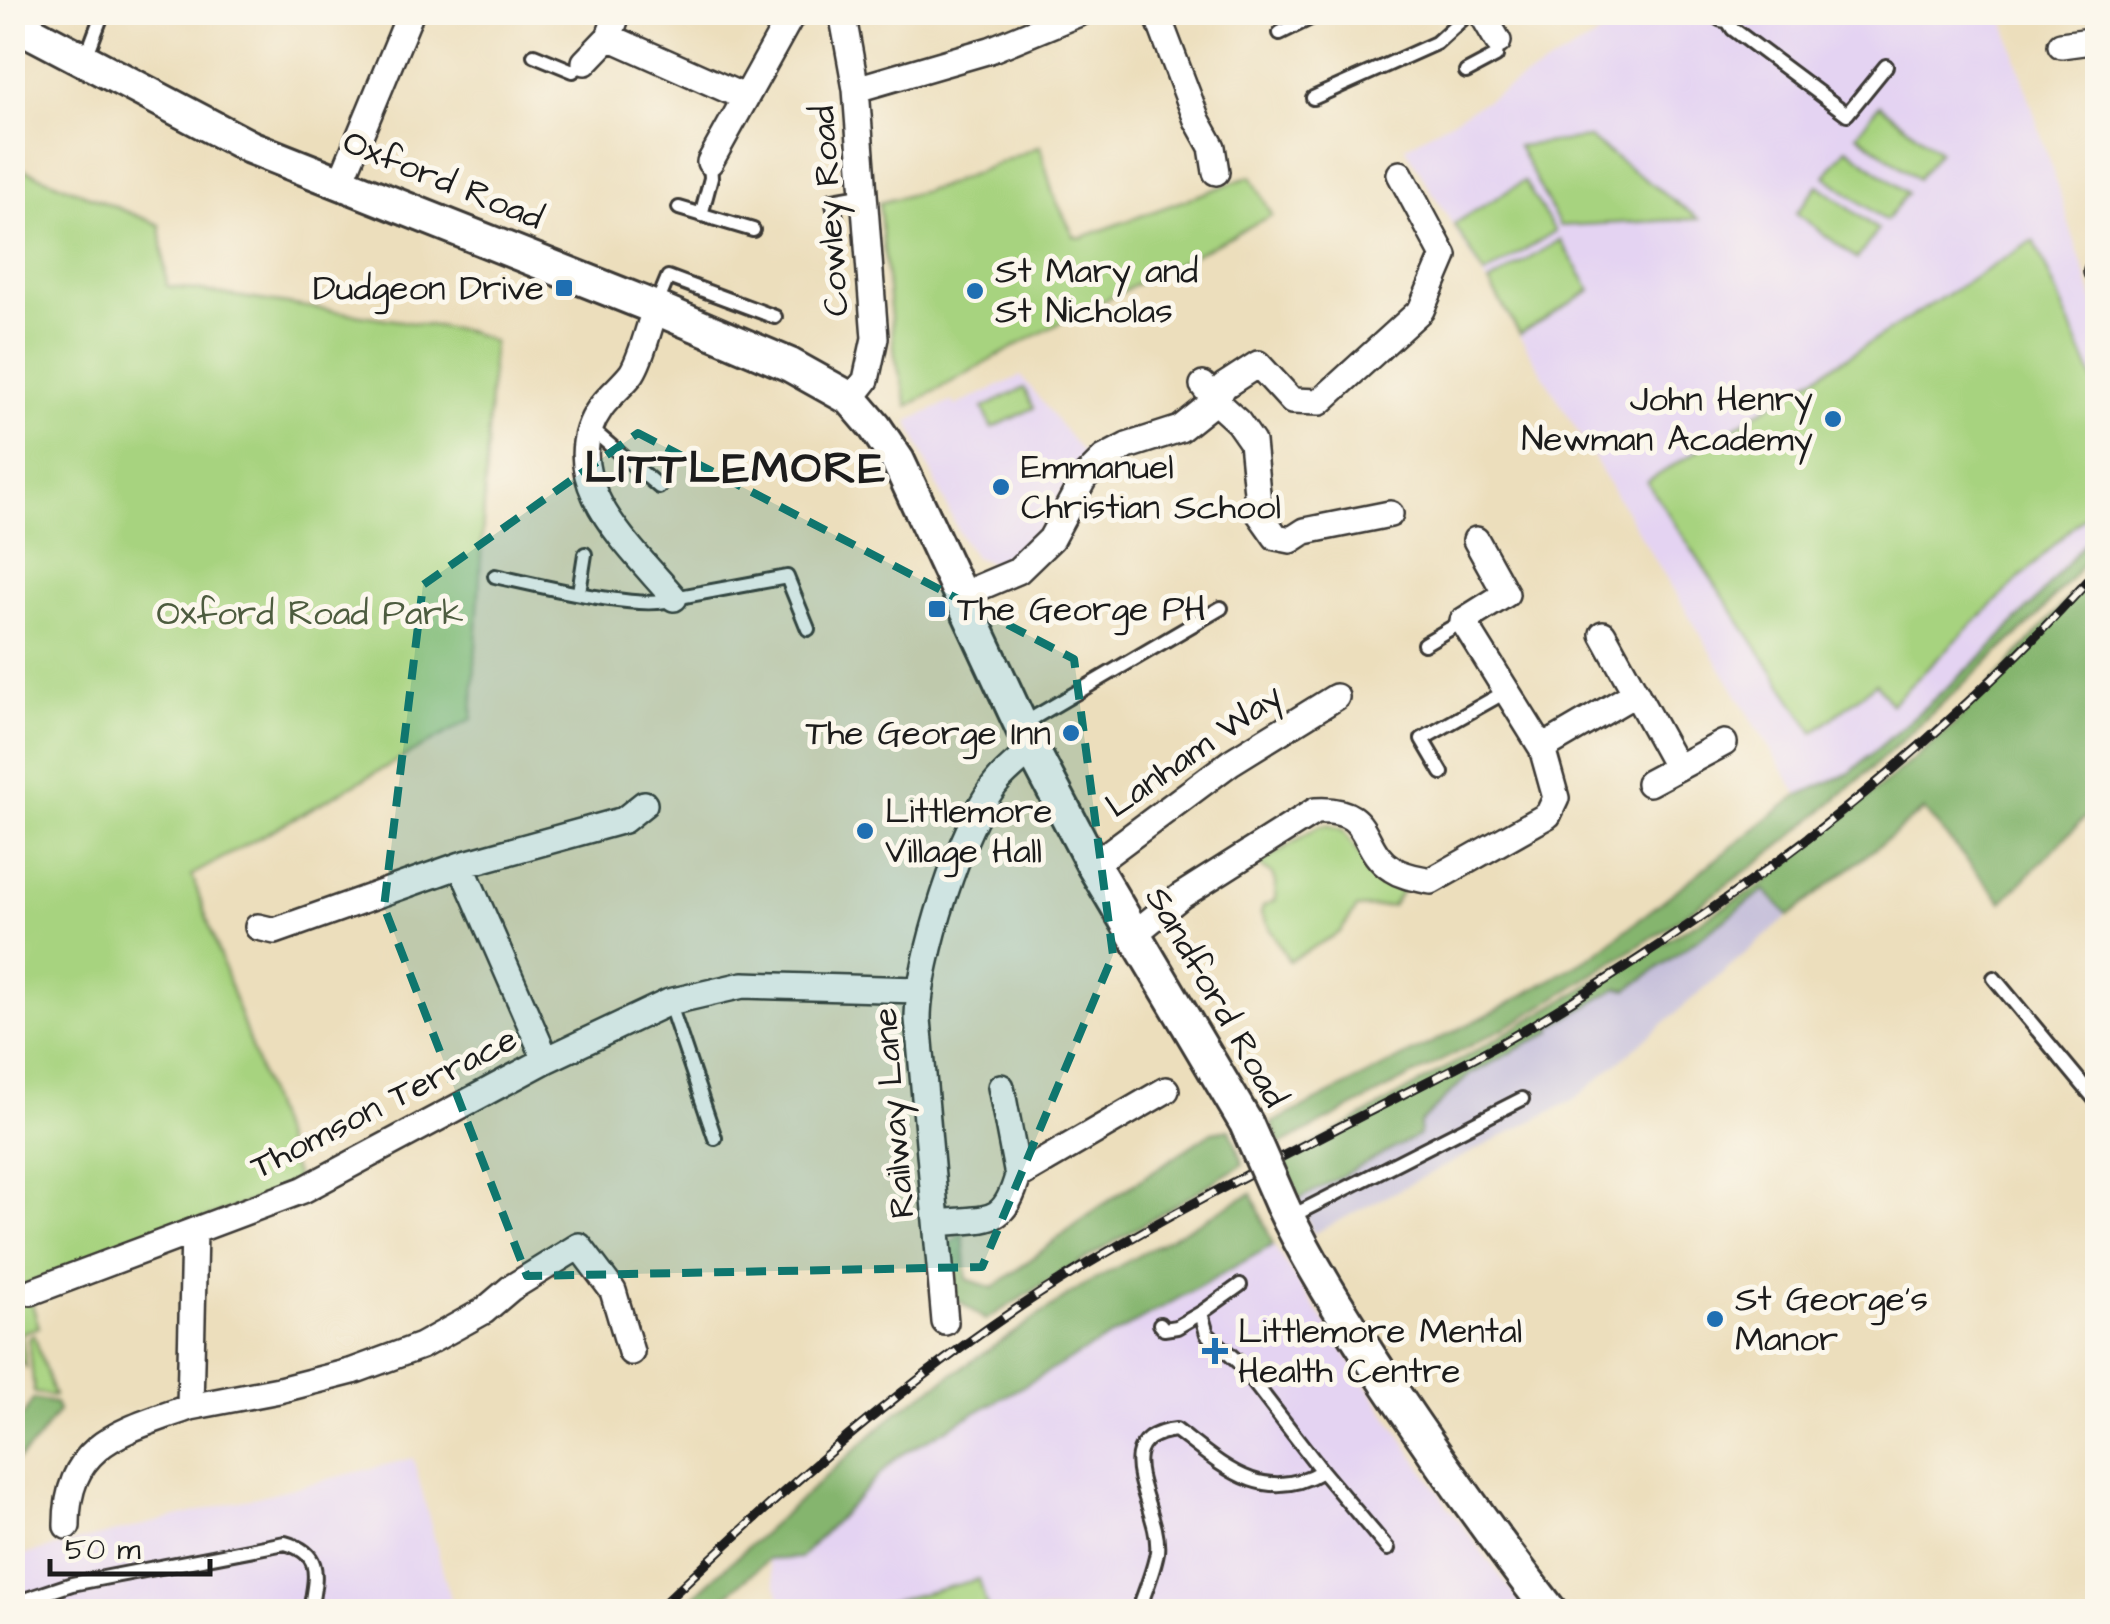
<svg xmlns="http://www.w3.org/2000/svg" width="2110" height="1624" font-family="'Architects Daughter',sans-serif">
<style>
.built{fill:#e4d3f2}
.industrial{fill:#c6c0da}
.green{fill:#a7d37f;stroke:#62784e;stroke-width:2.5}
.forest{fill:#85b56e;stroke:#506845;stroke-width:2.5}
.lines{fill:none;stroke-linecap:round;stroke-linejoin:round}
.lane-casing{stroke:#3b3934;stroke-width:18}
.street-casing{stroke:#3b3934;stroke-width:30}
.secondary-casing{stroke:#3b3934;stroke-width:38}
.lane{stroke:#fff;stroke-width:12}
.street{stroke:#fff;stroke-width:25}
.secondary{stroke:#fff;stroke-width:32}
.rail-casing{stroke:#1c1c1c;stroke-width:10}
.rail{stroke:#fbf7ec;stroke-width:6;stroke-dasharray:19;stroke-linecap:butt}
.secondary-bridge-casing{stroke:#3b3934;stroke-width:38;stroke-linecap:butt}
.secondary-bridge{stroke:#fff;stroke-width:32}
.marked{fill:#0f766e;fill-opacity:0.2;stroke:#0f766e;stroke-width:8;stroke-dasharray:20 12;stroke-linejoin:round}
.poi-dot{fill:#1f6fb2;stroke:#fbf7ec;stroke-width:4}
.labels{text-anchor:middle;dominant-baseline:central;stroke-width:10;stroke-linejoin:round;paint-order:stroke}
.street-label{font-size:35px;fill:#1c1c1c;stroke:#fbf7ec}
.poi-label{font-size:35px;fill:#1c1c1c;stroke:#fbf7ec;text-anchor:start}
.park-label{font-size:35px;fill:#4d5c3f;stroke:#fbf7ec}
.district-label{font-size:45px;font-weight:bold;letter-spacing:2.5px;fill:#1c1c1c;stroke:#fbf7ec}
</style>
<rect width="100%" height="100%" fill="#fbf7ec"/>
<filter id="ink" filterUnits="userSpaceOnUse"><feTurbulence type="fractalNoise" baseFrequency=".01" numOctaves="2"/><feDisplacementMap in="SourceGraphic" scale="20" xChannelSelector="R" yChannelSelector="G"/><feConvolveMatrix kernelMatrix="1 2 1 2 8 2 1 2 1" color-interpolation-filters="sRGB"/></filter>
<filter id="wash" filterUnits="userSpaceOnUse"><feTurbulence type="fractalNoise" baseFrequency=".0048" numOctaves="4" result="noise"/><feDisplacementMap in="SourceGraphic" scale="40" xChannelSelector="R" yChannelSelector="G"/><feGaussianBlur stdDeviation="2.25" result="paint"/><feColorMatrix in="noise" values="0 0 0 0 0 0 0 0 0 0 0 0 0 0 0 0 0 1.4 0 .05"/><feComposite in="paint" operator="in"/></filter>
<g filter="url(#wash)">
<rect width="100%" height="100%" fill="#ecdebc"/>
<path class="built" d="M1729 13H2002L2097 311V527L2039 597 1986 653 1850 773 1798 795 1405 147 1603 33Z
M1021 376 1085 456 1036 535 1024 547 993 563 974 557 959 533 908 421 953 401 955 406Z
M1273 1245 1449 1508 1527 1611H784L768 1560 801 1558 897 1457Z
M413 1458 453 1609 450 1612 13 1611 12 1558Z"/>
<path class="industrial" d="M1766 889 1789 916 1575 1099 1313 1234 1299 1199 1419 1135 1420 1123 1469 1075 1552 1030 1551 1028 1618 988 1629 990Z"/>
<path class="green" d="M1879 105 1939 151 1918 179 1857 134Z
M1589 138 1699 219 1560 226 1518 146Z
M1040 146 1053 194 1074 236 1080 238 1251 176 1272 215 1023 342 908 406 895 356 879 203 943 186Z
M1847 148 1907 193 1886 221 1825 176Z
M13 165 160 225 167 286 468 331 493 342 472 719 192 875 298 1184 13 1290Z
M1524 181 1555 231 1485 275 1454 224Z
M1818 185 1878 230 1857 259 1796 213Z
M1560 240 1591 290 1520 334 1489 283Z
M2034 240 2097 388V503L1891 704 1876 683 1814 733 1647 482Z
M1024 388 1034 408 992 428 983 408Z
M1328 825 1343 831 1365 862 1372 859 1396 877 1403 889 1392 906 1357 908 1340 932 1289 961 1261 913 1263 906 1275 900 1276 883 1273 874 1258 865 1318 827Z
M30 1297 39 1327 21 1333 26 1367 13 1353V1302Z
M34 1335 54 1396 34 1393 29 1338Z
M979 1579 988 1611H856Z"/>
<path class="forest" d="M2097 527V548L2035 619 1855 783 1779 847 1664 930 1523 1018 1280 1145 1272 1123 1499 1009 1594 955 1798 795 1850 773 1986 653 2039 597Z
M2097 567V805L2002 902 1924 810 1789 916 1765 890 1628 990 1618 988 1551 1027 1552 1031 1469 1075 1420 1123 1419 1135 1299 1199 1284 1162 1762 885 1954 725Z
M1230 1129 1243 1164 985 1320 954 1297 946 1247 963 1232 967 1279 993 1288 1098 1208 1212 1132Z
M1252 1193 1273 1245 897 1457 800 1558 768 1560 708 1611H677L897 1412 1081 1287Z
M33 1399 55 1403 58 1411 36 1442 13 1464V1417L24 1415Z"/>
</g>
<g filter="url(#ink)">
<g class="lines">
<g class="lane-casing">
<path id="lane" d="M1723 14 1733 29 1847 114 1886 66
M1280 33 1323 12
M534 55 573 71 585 62
M85 60 103 12
M1466 72 1496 56 1498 41
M1313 98 1436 43 1470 12
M679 208 753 230
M701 215 711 178 710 162
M837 222 832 200 866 194
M656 306 668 277 775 317
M590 428 659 487
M495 576C529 583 650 614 674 598L787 577 808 629
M579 592 585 554
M1424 644 1463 621
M1023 724 1221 608
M1442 773 1422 739 1507 691
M1994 978 2098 1103
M669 1002 715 1138
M1290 1217 1522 1099
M1201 1313 1207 1334 1238 1362 1322 1471
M1160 1324 1164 1329 1177 1327 1201 1313 1240 1285
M12 1604 72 1584 285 1543C325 1554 315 1578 310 1612
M1138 1612C1144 1593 1154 1571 1157 1552 1162 1509 1101 1438 1176 1430 1222 1465 1263 1506 1322 1471L1388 1549"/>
</g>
<g class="street-casing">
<path id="street" d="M618 12 609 37 744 97
M842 12 856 89 875 338 866 380 851 399
M1156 12 1197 120 1212 147 1216 172
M1481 12 1498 41
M1722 12 1723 14
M2061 45 2098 40
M585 62 609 37
M856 89 990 50 1082 12
M710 162 791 16 799 12
M341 181 411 12
M2097 271 2098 270
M656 308C648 328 643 355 632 373 623 385 610 395 601 407 551 478 632 548 674 598
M1203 385 1215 401 1224 386 1258 364 1292 401 1320 402 1421 310 1444 256 1400 174
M959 596 1018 571 1051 539 1084 478 1104 458 1127 446 1180 429 1215 401 1238 422 1252 442 1259 513 1276 537 1291 540 1305 531 1390 514
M1603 634 1677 768
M1542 748 1636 693
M1649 783 1724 743
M461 865 624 820 644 804
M1093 865 1231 762 1336 697
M258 927 275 931 461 865 546 1060
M1133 935 1181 896 1315 811C1375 807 1357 847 1392 869 1404 877 1418 878 1431 881L1548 815 1556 798 1542 748 1463 621 1506 594 1476 540
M1001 1087 1018 1176
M937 1223C986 1217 1003 1229 1018 1176L1166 1090
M31 1292 303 1190 546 1060 669 1002 743 985 918 990
M945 1322 918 1019C918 963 961 824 998 781 1008 769 1021 760 1032 749
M190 1407 279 1390 353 1371 421 1346 484 1311 511 1288 579 1246 613 1291 631 1352
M67 1526C66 1442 124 1431 190 1407L194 1231"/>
</g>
<g class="secondary-casing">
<path id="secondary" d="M12 22 250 147 656 308 790 365 851 399 875 427 898 461 1032 749 1093 865 1246 1123
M1282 1205C1310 1265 1346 1320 1382 1376 1436 1457 1491 1535 1551 1612"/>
</g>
<use href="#lane" class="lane"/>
<use href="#street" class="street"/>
<use href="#secondary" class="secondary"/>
<g class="rail-casing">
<path id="rail" d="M655 1612C784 1488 921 1365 1074 1272 1176 1210 1283 1156 1390 1101 1432 1079 1476 1058 1517 1034 1734 907 1930 757 2098 570"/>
</g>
<use href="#rail" class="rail"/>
<g class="secondary-bridge-casing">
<path id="secondary-bridge" d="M1246 1123 1282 1205"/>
</g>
<use href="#secondary-bridge" class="secondary-bridge"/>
</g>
</g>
<path class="marked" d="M638 433 1074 659 1113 955 982 1267 527 1276 384 907 423 585Z"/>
<g class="poi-dot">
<rect x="554" y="278" width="20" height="20" rx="5"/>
<circle cx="975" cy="291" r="10"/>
<circle cx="1833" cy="419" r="10"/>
<circle cx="1001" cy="487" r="10"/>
<rect x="927" y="599" width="20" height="20" rx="5"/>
<circle cx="1071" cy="733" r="10"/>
<circle cx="865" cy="831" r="10"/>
<circle cx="1715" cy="1319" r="10"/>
<path d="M1210 1336h10v10h10v10h-10v10h-10v-10h-10v-10h10z"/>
</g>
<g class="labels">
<g class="street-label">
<text transform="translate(443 180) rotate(22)">Oxford Road</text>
<text transform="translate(830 211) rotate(-94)">Cowley Road</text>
<text transform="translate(1194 751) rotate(-35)">Lanham Way</text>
<text transform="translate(1216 997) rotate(60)">Sandford Road</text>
<text transform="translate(384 1103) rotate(-27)">Thomson Terrace</text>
<text transform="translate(894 1113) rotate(-95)">Railway Lane</text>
</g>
<g class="poi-label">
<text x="995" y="271">St Mary and<tspan x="995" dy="40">St Nicholas</tspan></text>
<text x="544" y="288" text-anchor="end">Dudgeon Drive</text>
<text x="1813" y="399" text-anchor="end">John Henry<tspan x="1813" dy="40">Newman Academy</tspan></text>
<text x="1021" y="467">Emmanuel<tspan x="1021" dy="40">Christian School</tspan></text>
<text x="957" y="609">The George PH</text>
<text x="1051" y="733" text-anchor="end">The George Inn</text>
<text x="885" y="811">Littlemore<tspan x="885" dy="40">Village Hall</tspan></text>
<text x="1735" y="1299">St George's<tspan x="1735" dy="40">Manor</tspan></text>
<text x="1238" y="1331">Littlemore Mental<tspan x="1238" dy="40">Health Centre</tspan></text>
</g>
<g class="park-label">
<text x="310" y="613">Oxford Road Park</text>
</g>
<g class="district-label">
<text x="736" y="469">LITTLEMORE</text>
</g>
</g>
<rect width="2110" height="1624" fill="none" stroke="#fbf7ec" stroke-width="50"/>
<path d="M50 1559v15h160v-15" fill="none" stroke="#1c1c1c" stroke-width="5"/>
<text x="65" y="1559" font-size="30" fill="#1c1c1c" stroke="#fbf7ec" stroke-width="8" paint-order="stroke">50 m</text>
</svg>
